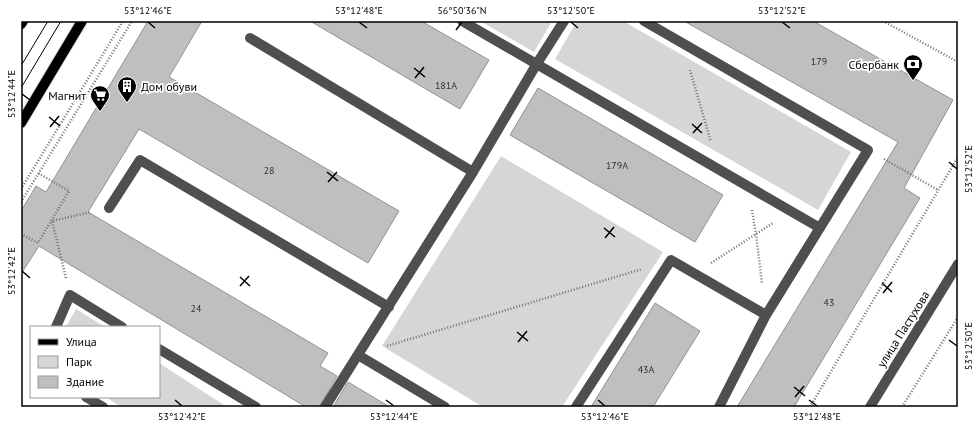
<svg xmlns="http://www.w3.org/2000/svg" width="979" height="428" font-family="'PT Sans',sans-serif">
<style>
.green{fill:#d6d6d6}
.building{fill:#bfbfbf;stroke:#939393}
.lines{fill:none;stroke-linecap:round;stroke-linejoin:round}
.major-casing{stroke:#dbdbdb;stroke-width:12}
.path{stroke:#717171;stroke-width:2.5;stroke-dasharray:1 2;stroke-linecap:butt}
.minor{stroke:#4f4f4f;stroke-width:10}
.major{stroke:#000;stroke-width:10}
.tram{stroke:#000;stroke-width:1}
.ticks{fill:none;stroke:#000;stroke-width:1.5}
.labels{text-anchor:middle;dominant-baseline:central;stroke-width:3.5;stroke-linejoin:round;paint-order:stroke}
.number-label{font-size:10px;fill:#303030}
.poi-label{font-size:12px;fill:#000;stroke:#fff;text-anchor:end}
.street-label{font-size:12px;fill:#000;stroke:#fff}
.neatline{fill:none;stroke:#000;stroke-width:1.5}
.ticks-label{font-size:10px;text-anchor:middle;fill:#000}
</style>
<rect width="100%" height="100%" fill="#fff"/>
<path class="green" d="M480 21H552L534 52Z
M577 21H623L851 152 818 210 555 59Z
M501 156 663 252 562 407H483L382 346Z
M76 309 105 327H66Z
M159 363 227 407H121L106 397H159Z"/>
<path class="building" d="M148 21H202L169 77 399 211 368 263 139 129 88 212 328 353 320 366 337 376 319 407H306L39 246 21 274V211L36 186 46 192Z
M310 21H421L489 60 460 109Z
M684 21H813L953 100 904 188 920 198 794 407H737L898 142Z
M538 88 723 195 695 242 510 135Z
M655 303 700 331 653 407H591Z
M348 382 390 407H333Z"/>
<g class="lines">
<g class="major-casing">
<path id="major" d="M21 24 23 21
M21 123 82 21"/>
</g>
<path class="path" d="M883 21 958 62
M690 70 711 142
M884 159 938 190
M21 189 123 21
M21 202 132 21
M752 210 756 234 762 284
M21 234 38 243 69 191 38 173
M711 263 773 223
M66 278 52 221 91 212
M387 346 642 269
M810 407 958 157
M902 407 958 317"/>
<path class="minor" d="M462 21 820 228
M644 21 868 150 766 315 719 407
M250 38 473 172
M109 208 140 160 389 307
M56 327 70 295 122 327
M159 349 256 407
M358 355 445 407
M86 397 103 407
M325 407 473 172 536 65 564 21
M576 407 671 260 766 315
M870 407 958 264"/>
<use href="#major" class="major"/>
<path class="tram" d="M21 66 48 21
M21 88 61 21"/>
</g>
<path class="ticks" d="M148 22 155 28M359 22 367 28M571 22 578 28M782 22 790 28M456 30 462 22M414 68 425 77M415 78 424 67M22 94 30 100M49 117 60 126M692 124 702 133M50 127 59 116M693 133 702 123M949 162 957 169M327 172 338 181M328 182 337 172M604 228 615 237M605 238 614 227M22 271 30 278M240 277 250 286M882 283 892 292M240 286 249 276M883 293 892 282M517 332 528 341M949 340 957 346M518 342 527 331M794 387 805 396M795 397 804 386M175 400 182 406M386 400 394 406M598 400 605 406M809 400 817 406"/>
<defs>
<g id="bank-pin" transform="scale(1)"><path d="M0 17L-7.5 6A9.5 9.5 0 1 1 7.5 6Z" fill="#000" stroke="#fff"/><path d="M-6-4H6V4H-6ZM0-2.3a2.3 2.3 0 1 0 0 4.6a2.3 2.3 0 1 0 0-4.6Z" fill="#fff"/></g>
<g id="building-pin" transform="scale(1)"><path d="M0 17L-7.5 6A9.5 9.5 0 1 1 7.5 6Z" fill="#000" stroke="#fff"/><path d="M-4-6H4V6H1V3H-1V6H-4ZM-2.5-4.3h1.7v1.8h-1.7ZM.8-4.3h1.7v1.8H.8ZM-2.5-1h1.7V.8h-1.7ZM.8-1h1.7V.8H.8Z" fill="#fff"/></g>
<g id="supermarket-pin" transform="scale(1)"><path d="M0 17L-7.5 6A9.5 9.5 0 1 1 7.5 6Z" fill="#000" stroke="#fff"/><path d="M-6-5.5h2.5l.6 2H6L4.5 2H-2.5L-4.4-4H-6ZM-1.5 3.2a1.3 1.3 0 1 0 .1 0ZM3 3.2a1.3 1.3 0 1 0 .1 0Z" fill="#fff"/></g>
</defs>
<g fill-rule="evenodd">
<use href="#bank-pin" x="913" y="64"/>
<use href="#building-pin" x="127" y="86"/>
<use href="#supermarket-pin" x="100" y="95"/>
</g>
<g class="labels">
<g class="number-label">
<text x="819" y="61">179</text>
<text x="446" y="85">181А</text>
<text x="617" y="165">179А</text>
<text x="269" y="170">28</text>
<text x="829" y="302">43</text>
<text x="196" y="308">24</text>
<text x="646" y="369">43А</text>
</g>
<g class="poi-label">
<text x="899" y="64">Сбербанк</text>
<text x="141" y="86" text-anchor="start">Дом обуви</text>
<text x="86" y="95">Магнит</text>
</g>
<g class="street-label">
<text transform="translate(903 329) rotate(-58)">улица Пастухова</text>
</g>
</g>
<rect width="979" height="428" fill="none" stroke="#ffffff" stroke-width="44"/>
<rect x="30" y="326" width="130" height="72" fill="#ffffff" stroke="#999999"/>
<rect x="38" y="339" width="20" height="6" fill="#000000" stroke="#999999"/>
<text x="66" y="346" font-size="12" fill="#000000">Улица</text>
<rect x="38" y="356" width="20" height="12" fill="#d6d6d6" stroke="#999999"/>
<text x="66" y="366" font-size="12" fill="#000000">Парк</text>
<rect x="38" y="376" width="20" height="12" fill="#bfbfbf" stroke="#999999"/>
<text x="66" y="386" font-size="12" fill="#000000">Здание</text>
<rect x="22" y="22" width="935" height="384" class="neatline"/>
<g class="ticks-label">
<text x="148" y="14">53°12'46"E</text>
<text x="359" y="14">53°12'48"E</text>
<text x="462" y="14">56°50'36"N</text>
<text x="571" y="14">53°12'50"E</text>
<text x="782" y="14">53°12'52"E</text>
<text transform="translate(11 94) rotate(-90)" y="4">53°12'44"E</text>
<text transform="translate(968 169) rotate(-90)" y="4">53°12'52"E</text>
<text transform="translate(11 271) rotate(-90)" y="4">53°12'42"E</text>
<text transform="translate(968 346) rotate(-90)" y="4">53°12'50"E</text>
<text x="182" y="420">53°12'42"E</text>
<text x="394" y="420">53°12'44"E</text>
<text x="605" y="420">53°12'46"E</text>
<text x="817" y="420">53°12'48"E</text>
</g>
</svg>
